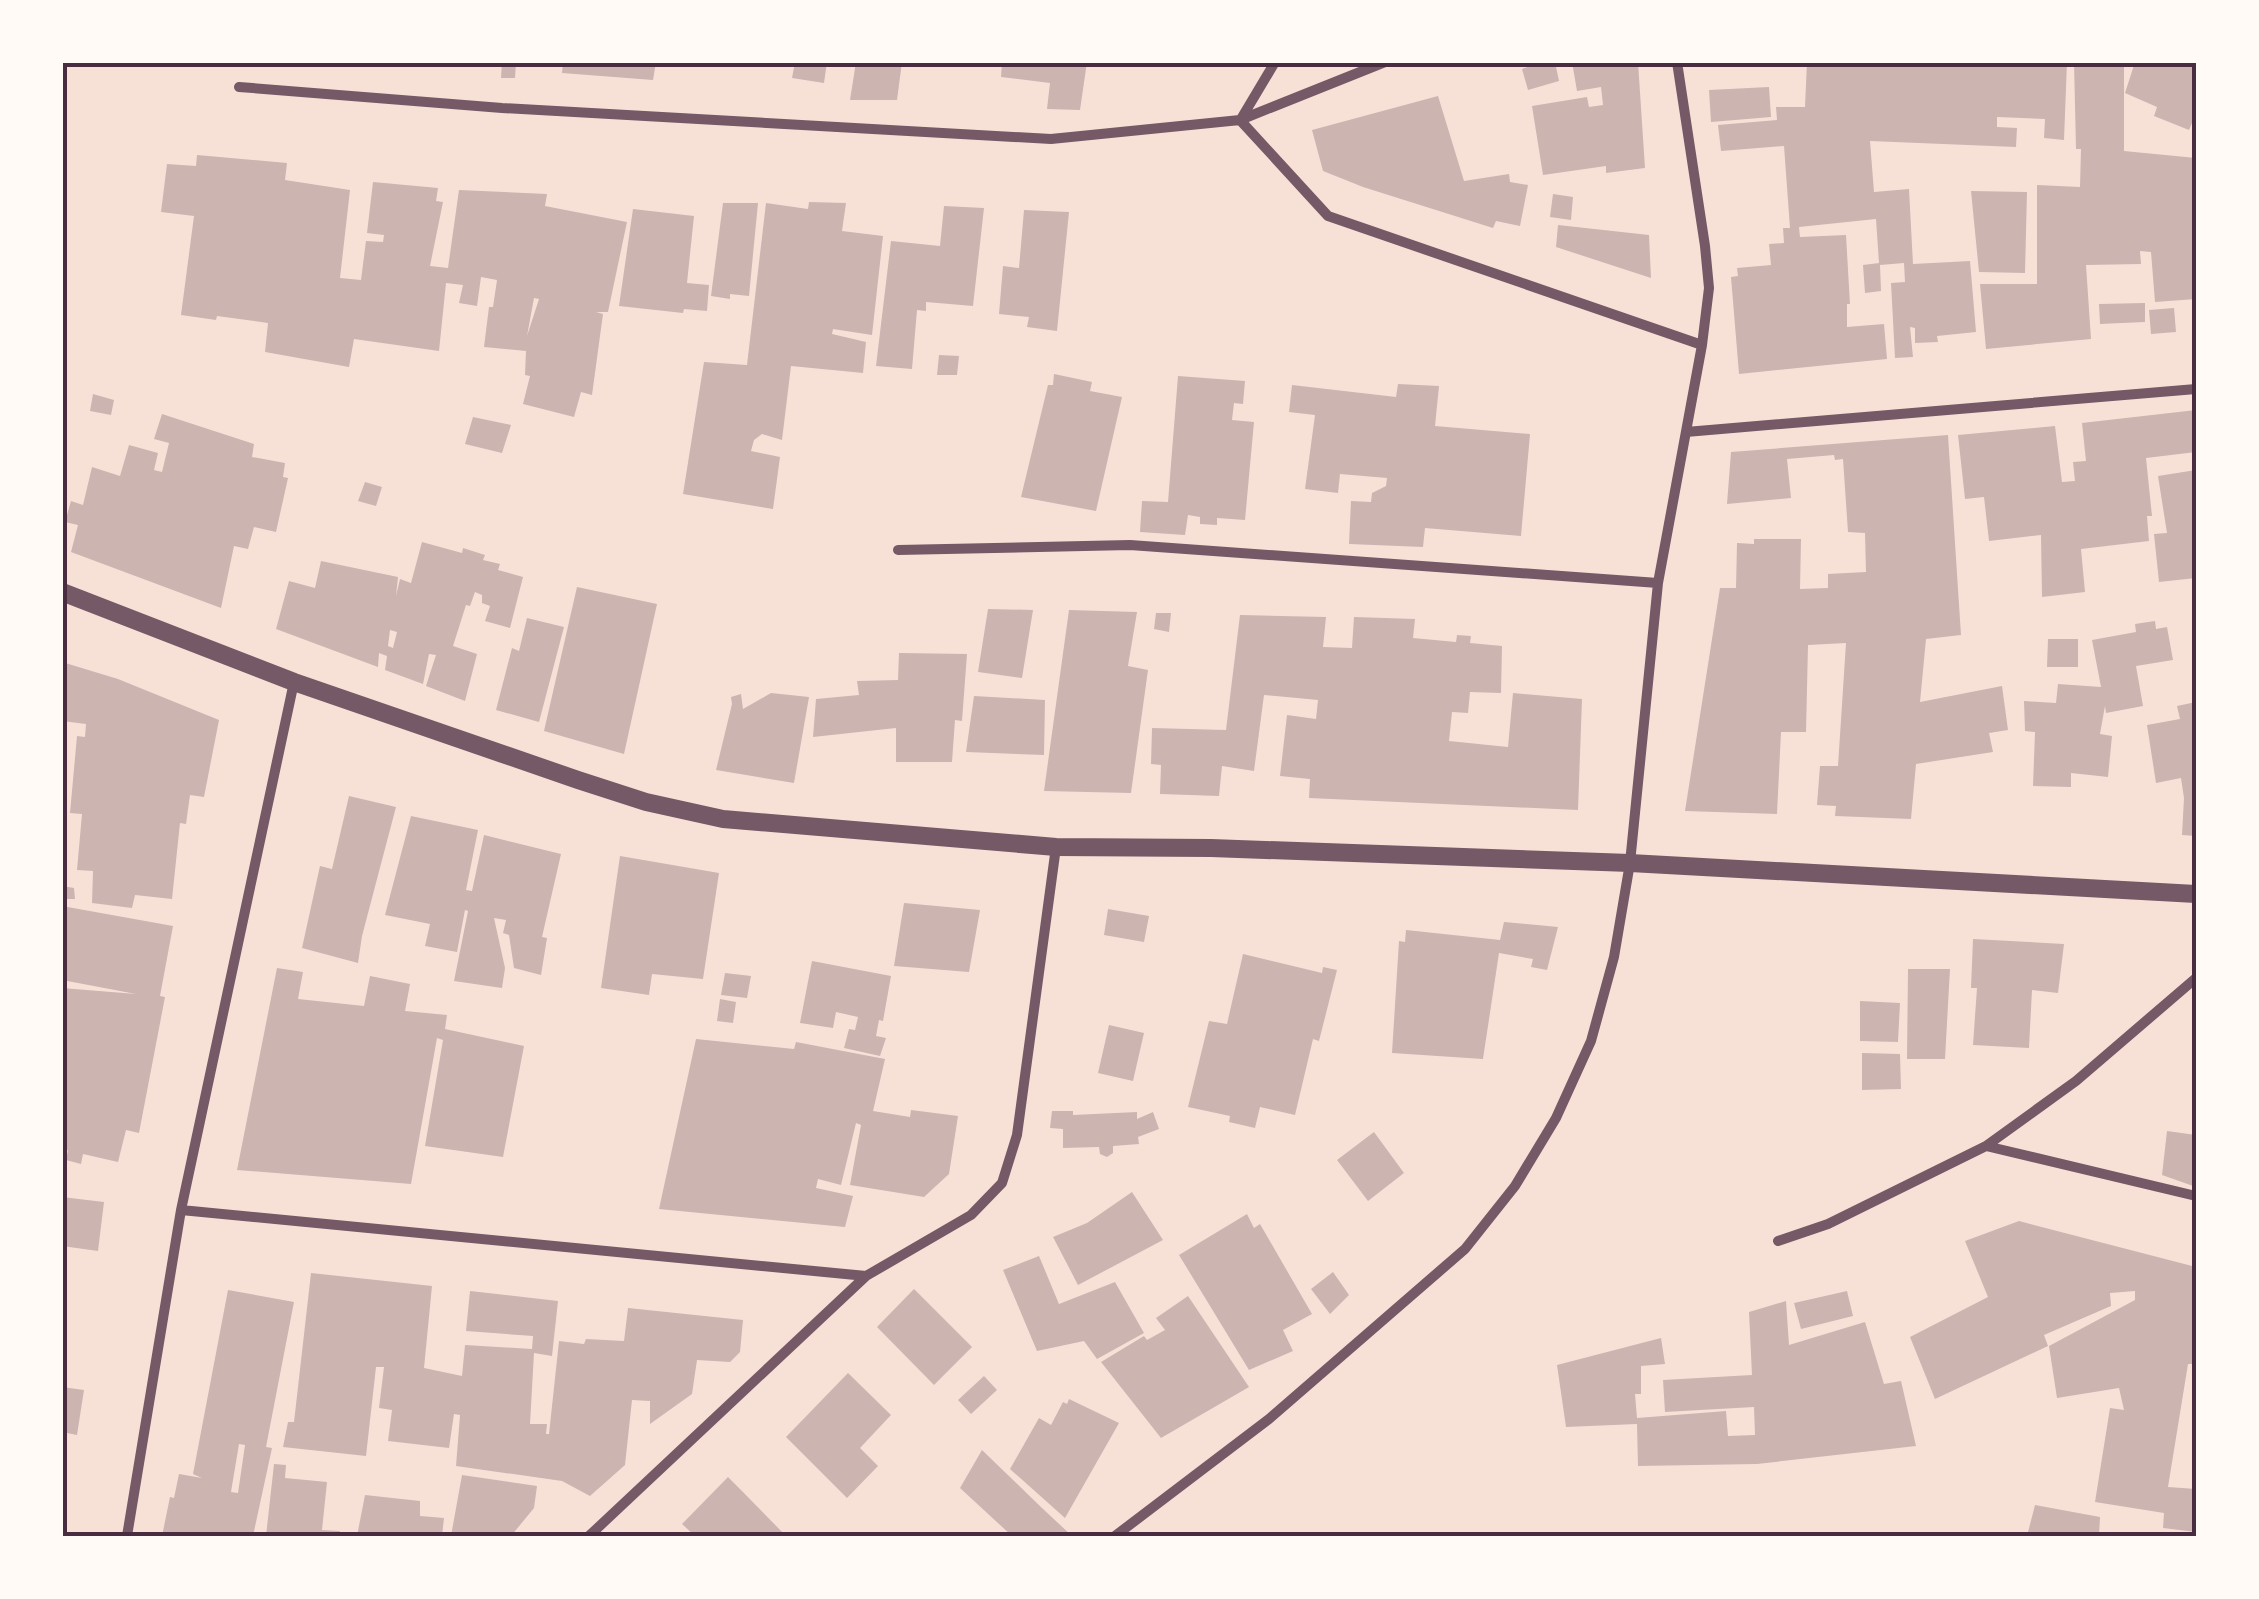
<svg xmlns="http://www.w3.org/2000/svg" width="2259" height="1599" font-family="Jost,sans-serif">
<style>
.building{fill:#ccb4b1;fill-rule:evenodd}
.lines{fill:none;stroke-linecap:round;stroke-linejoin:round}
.minor{stroke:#755966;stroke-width:10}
.tertiary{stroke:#755966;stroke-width:18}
.neatline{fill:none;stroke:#4a2c40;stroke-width:4}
</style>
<rect width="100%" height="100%" fill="#f7e1d7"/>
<path class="building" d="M502 62H516L515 78H501Z
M563 62H656L653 80 562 73Z
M795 62H827L824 83 792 78Z
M856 62H902L897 100H850Z
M1002 62H1087L1080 110 1047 109 1050 83 1001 77Z
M1542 62H1555L1559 81 1528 90 1522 69Z
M1572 62H1638L1645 168 1606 173V166L1543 175 1532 106 1587 97 1589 107 1603 105 1601 87 1577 91Z
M1807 62H2067L2064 140 2044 138 2045 119 1997 117V127L2017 128 2016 147 1870 141 1874 192 1909 189 1913 264 1970 261 1976 332 1937 336 1938 342 1915 343V328L1910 327 1913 357 1895 358 1891 283 1905 282 1904 263 1880 265 1881 291 1865 293 1863 265 1879 263 1876 219 1799 227 1800 237 1846 235 1850 304H1847V327L1884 324 1887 359 1739 374 1731 277 1738 276 1737 268 1771 265 1769 244 1784 243 1783 228H1790L1784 146 1721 151 1718 125 1777 120 1776 107H1805Z
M2074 62H2124V151L2196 158V299L2155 302 2151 252 2140 251 2141 264 2086 265 2091 339 1986 349 1980 284H2037V185L2080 187 2081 149H2076Z
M2135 62H2196V124L2192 123 2189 130 2154 116 2157 107 2125 93Z
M1769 87 1771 117 1711 122 1709 90Z
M1438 96 1464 181 1509 174 1510 182 1528 185 1520 226 1496 221 1493 228 1363 187 1323 171 1312 130Z
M197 155 287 163 285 180 350 190 340 278 361 280 366 241 383 242 384 235 367 233 373 182 438 188 436 201 443 202 430 266 448 268 459 190 547 194 545 206 627 222 608 312H596L603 314 592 395 581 392 574 417 523 404 530 376 525 375 526 351 484 347 489 307H493L497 280 481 277 477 306 459 303 463 285 446 283 439 351 354 339 349 367 265 352 268 323 217 316 216 320 181 315 194 216 161 212 167 164 196 166ZM534 298 539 299 527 336Z
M1971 191 2027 192 2025 273 1979 272Z
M1553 194 1573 197 1571 220 1550 217Z
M809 202 846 203 842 231 883 236 872 335 833 329 832 334 866 342 863 373 791 366 782 440 762 434 754 440 751 451 780 457 773 509 683 494 704 362 747 365 766 203 808 209Z
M723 203H758L749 296 730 294V299L711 296Z
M944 206 984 208 973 306 926 302V311L917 310 912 369 876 366 891 241 940 246Z
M633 209 694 216 687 283 709 285 707 311 684 309 683 313 619 306Z
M1024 210 1069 212 1057 331 1027 327 1029 317 999 314 1003 266 1019 268Z
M1558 225 1649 235 1651 278 1556 247Z
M2145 303V322L2100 324 2099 304Z
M2174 308 2176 332 2151 334 2149 310Z
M939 355 959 356 957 375H937Z
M1054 374 1092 382 1090 391 1122 397 1096 511 1021 497 1048 385H1053Z
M1178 376 1245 381 1243 404 1234 403 1232 420 1254 422 1245 520 1217 518V525L1200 524V517L1188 515 1185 535 1140 532 1142 501 1168 502Z
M1398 384 1439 386 1435 426 1530 434 1521 536 1425 528 1423 547 1349 544 1351 501 1371 502 1372 493 1386 486 1387 478 1340 474 1338 493 1305 489 1315 415 1289 412 1292 385 1396 397Z
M93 394 114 400 111 415 90 411Z
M2196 410V452L2146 458 2152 516H2147L2149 541 2081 549 2085 592 2042 597 2041 535 1989 541 1984 497 1965 499 1958 435 2055 426 2062 482 2075 481 2073 462 2086 461 2082 423Z
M162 414 254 444 252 457 285 463 283 477 288 478 276 532 254 527 248 549 234 546 221 608 71 552 78 525 65 522 71 501 83 505 92 467 120 476 129 445 158 453 154 470 162 472 169 443 154 439Z
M473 417 511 425 502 453 465 444Z
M1948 435 1961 635 1926 639 1920 702 2002 686 2008 730 1989 733 1993 752 1916 764 1911 819 1835 816 1836 806 1817 805 1820 766H1838L1846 643 1808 645 1806 732H1781L1777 814 1685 811 1720 588H1736L1737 543 1754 544V539H1801L1800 589 1828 588V574L1866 572 1865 533 1848 532 1843 459 1835 460 1834 455 1787 459 1791 498 1727 504 1731 452Z
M2196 470V578L2159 582 2154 534 2167 533 2158 476Z
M365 482 382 487 376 506 358 501Z
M422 542 462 553 463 548 485 555 483 560 500 564 498 570 523 577 510 628 485 621 490 606 482 603V595L475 592 470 606 466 605 453 646 477 654 465 701 426 686 436 655 429 654 423 684 385 670 387 656 379 653 378 667 276 629 289 581 315 588 321 561 398 577 396 596 400 579 411 583ZM390 630 397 632 393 648 388 646Z
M577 587 657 604 624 754 544 731Z
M988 609 1033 610 1022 678 978 672Z
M1069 610 1137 612 1128 666 1148 670 1131 793 1044 791Z
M1156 613H1171L1169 632 1154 629Z
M1240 615 1326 617 1323 647 1352 648 1354 617 1415 619 1413 638 1456 642 1457 635 1471 636 1470 643 1502 646 1501 693 1470 692 1468 713 1452 712 1449 741 1508 747 1513 693 1582 699 1578 810 1309 798 1310 779 1280 776 1287 715 1316 719 1318 700 1264 695 1254 771 1222 766 1219 796 1160 794 1161 765 1151 764 1152 728 1226 730Z
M527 618 564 627 539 722 496 710 512 648 519 651Z
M2155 621 2156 629 2167 627 2173 660 2136 666 2143 706 2106 713 2105 706 2100 734 2112 736 2108 777 2071 773V787L2033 786 2035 732 2025 731 2024 701 2056 703 2058 684 2101 687 2092 640 2136 632 2135 624Z
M2048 639H2078V667H2047Z
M899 653 967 654 962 721 955 720 952 762H896V728L813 737 816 699 859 695 857 681 898 680Z
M62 662 118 679 219 720 204 797 190 795 186 824 180 823 172 899 135 895 132 908 92 903 93 871 77 870 82 814 70 813 77 736 85 737 86 724 62 721Z
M771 693 809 697 794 783 716 770 732 704 731 697 741 694 743 709Z
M974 696 1045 700 1044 755 966 752Z
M2196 702V836L2182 835 2184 798 2181 778 2156 783 2147 725 2180 719 2177 706Z
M349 796 396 807 362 936 358 963 302 948 320 866 332 869Z
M411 816 478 830 466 890 472 891 484 835 561 854 542 937 547 938 541 975 514 968 509 935 503 933 506 920 494 918 505 968 502 988 454 981 468 911 465 910 457 952 425 946 430 924 385 915Z
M620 856 719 873 703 979 652 974 649 995 601 988Z
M62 886 74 888 75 899H62Z
M904 903 980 910 969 972 894 966Z
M62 906 173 926 160 996 165 997 139 1133 126 1130 118 1162 83 1154 81 1164 66 1160 68 1150 62 1149V988L136 994 62 980Z
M1108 909 1149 916 1144 942 1104 935Z
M1504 922 1558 927 1547 970 1531 967 1533 959 1499 953 1483 1059 1392 1053 1399 941 1405 942 1406 930 1500 940Z
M1973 939 2064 944 2058 993 2032 990 2029 1048 1973 1045 1977 988H1971Z
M1243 954 1322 973 1323 967 1337 970 1319 1041 1313 1039 1295 1115 1260 1107 1255 1128 1229 1122 1230 1116 1188 1107 1209 1021 1227 1024Z
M812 961 891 976 883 1021 879 1020 876 1036 886 1038 880 1056 844 1048 849 1029 855 1030 858 1017 836 1012 833 1028 800 1023Z
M277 968 303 972 298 999 364 1006 370 976 410 984 405 1011 447 1015 445 1029 524 1046 503 1157 425 1146 443 1040 437 1038 411 1184 237 1170Z
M1908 969H1950L1945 1059H1907Z
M725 973 751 976 747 998 721 995Z
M720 999 736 1002 733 1023 717 1021Z
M1860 1001 1900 1003 1898 1042 1860 1041Z
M1109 1025 1144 1033 1133 1081 1098 1073Z
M696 1039 794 1049 796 1042 885 1059 873 1111 910 1117 911 1110 958 1116 949 1174 924 1197 850 1185 861 1125 856 1123 841 1185 818 1179 816 1188 853 1196 845 1227 659 1209Z
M1862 1053 1900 1054 1901 1089 1862 1090Z
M1052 1111H1073V1115L1137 1112V1119L1153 1112 1159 1129 1138 1137 1139 1144 1113 1146V1153L1107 1157 1100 1154 1099 1147 1063 1148V1129L1050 1128Z
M2167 1131 2196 1135V1187L2162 1175Z
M1374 1132 1404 1173 1368 1201 1337 1160Z
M1132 1192 1163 1240 1078 1285 1053 1237 1087 1223Z
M62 1197 104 1202 98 1251 62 1246Z
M1247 1214 1254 1228 1260 1224 1312 1314 1283 1330 1293 1351 1249 1370 1179 1255Z
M2019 1221 2196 1267V1364H2188L2168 1487 2196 1489V1532L2163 1528 2164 1513 2095 1502 2110 1408 2124 1410 2119 1388 2057 1398 2049 1346 2135 1300V1291L2110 1293 2111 1306 2044 1335 2048 1346 1935 1399 1910 1337 1988 1297 1965 1241Z
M1039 1256 1059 1304 1115 1282 1144 1333 1097 1359 1084 1341 1037 1351 1003 1270Z
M1333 1272 1349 1295 1330 1314 1311 1289Z
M311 1273 432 1286 424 1368 462 1376 465 1345 532 1349 533 1336 466 1331 470 1291 558 1301 552 1356 534 1353 530 1424H547L546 1434H549L559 1341 584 1344 586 1339 624 1341 628 1308 743 1320 740 1352 730 1362 697 1360 692 1394 650 1424V1401L632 1400 625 1465 590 1496 562 1481 456 1466 460 1415 454 1414 449 1448 388 1441 392 1410 379 1408 384 1367H376L366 1456 283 1447 288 1422H294Z
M914 1289 972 1347 934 1385 877 1327Z
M228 1290 294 1302 266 1447 272 1448 253 1536H162L170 1497 174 1498 179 1474 202 1478 193 1474ZM239 1444 245 1445 238 1493 231 1492Z
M1847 1291 1853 1316 1801 1329 1794 1303Z
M1188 1296 1249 1387 1161 1438 1101 1362 1144 1336 1147 1340 1165 1330 1156 1318Z
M1786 1301 1789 1345 1865 1322 1884 1384 1901 1381 1916 1446 1757 1464 1638 1466 1637 1424 1566 1427 1557 1365 1661 1338 1665 1364 1641 1366V1394H1635L1637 1418 1726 1411 1728 1436 1755 1435 1754 1407 1665 1412 1663 1380 1752 1375 1749 1312Z
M848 1373 891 1415 860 1448 878 1466 847 1498 786 1437Z
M984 1376 997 1390 971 1414 958 1400Z
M62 1387 84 1390 77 1435 62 1432Z
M1069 1399 1119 1423 1065 1518 1010 1469 1039 1418 1051 1425 1063 1402 1067 1404Z
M982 1450 1042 1508 1072 1536H1012L960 1488Z
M274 1464 286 1465 285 1478 327 1482 322 1530 340 1531 339 1536H266Z
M462 1475 537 1486 534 1508 511 1536H451Z
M728 1477 741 1490 786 1536H695L682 1524Z
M365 1495 420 1501V1516L444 1518 442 1536H357Z
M2035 1505 2100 1517 2099 1536H2027Z"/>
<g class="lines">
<path class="minor" d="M239 87 502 108 1051 139 1240 120 1385 62
M1241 119 1275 62
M1240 120 1328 216 1702 345
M1686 432 2196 389
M898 550 1130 545 1658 583
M1986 1146 2196 1196
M181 1210 866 1276
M1778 1241 1828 1224 1986 1146 2076 1081 2196 978
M127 1536 181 1210 294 682
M589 1536 866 1276 971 1215 1002 1183 1017 1135 1056 847
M1115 1536 1269 1419 1465 1249 1515 1186 1556 1118 1591 1041 1614 957 1630 863 1658 583 1702 345 1709 288 1705 246 1677 62"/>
<path class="tertiary" d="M62 592 294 682 578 780 646 802 723 819 1056 847 1211 848 1630 863 2196 894"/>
</g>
<rect width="2259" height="1599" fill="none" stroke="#fffaf5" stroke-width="130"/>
<rect x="65" y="65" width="2129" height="1469" class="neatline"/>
</svg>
